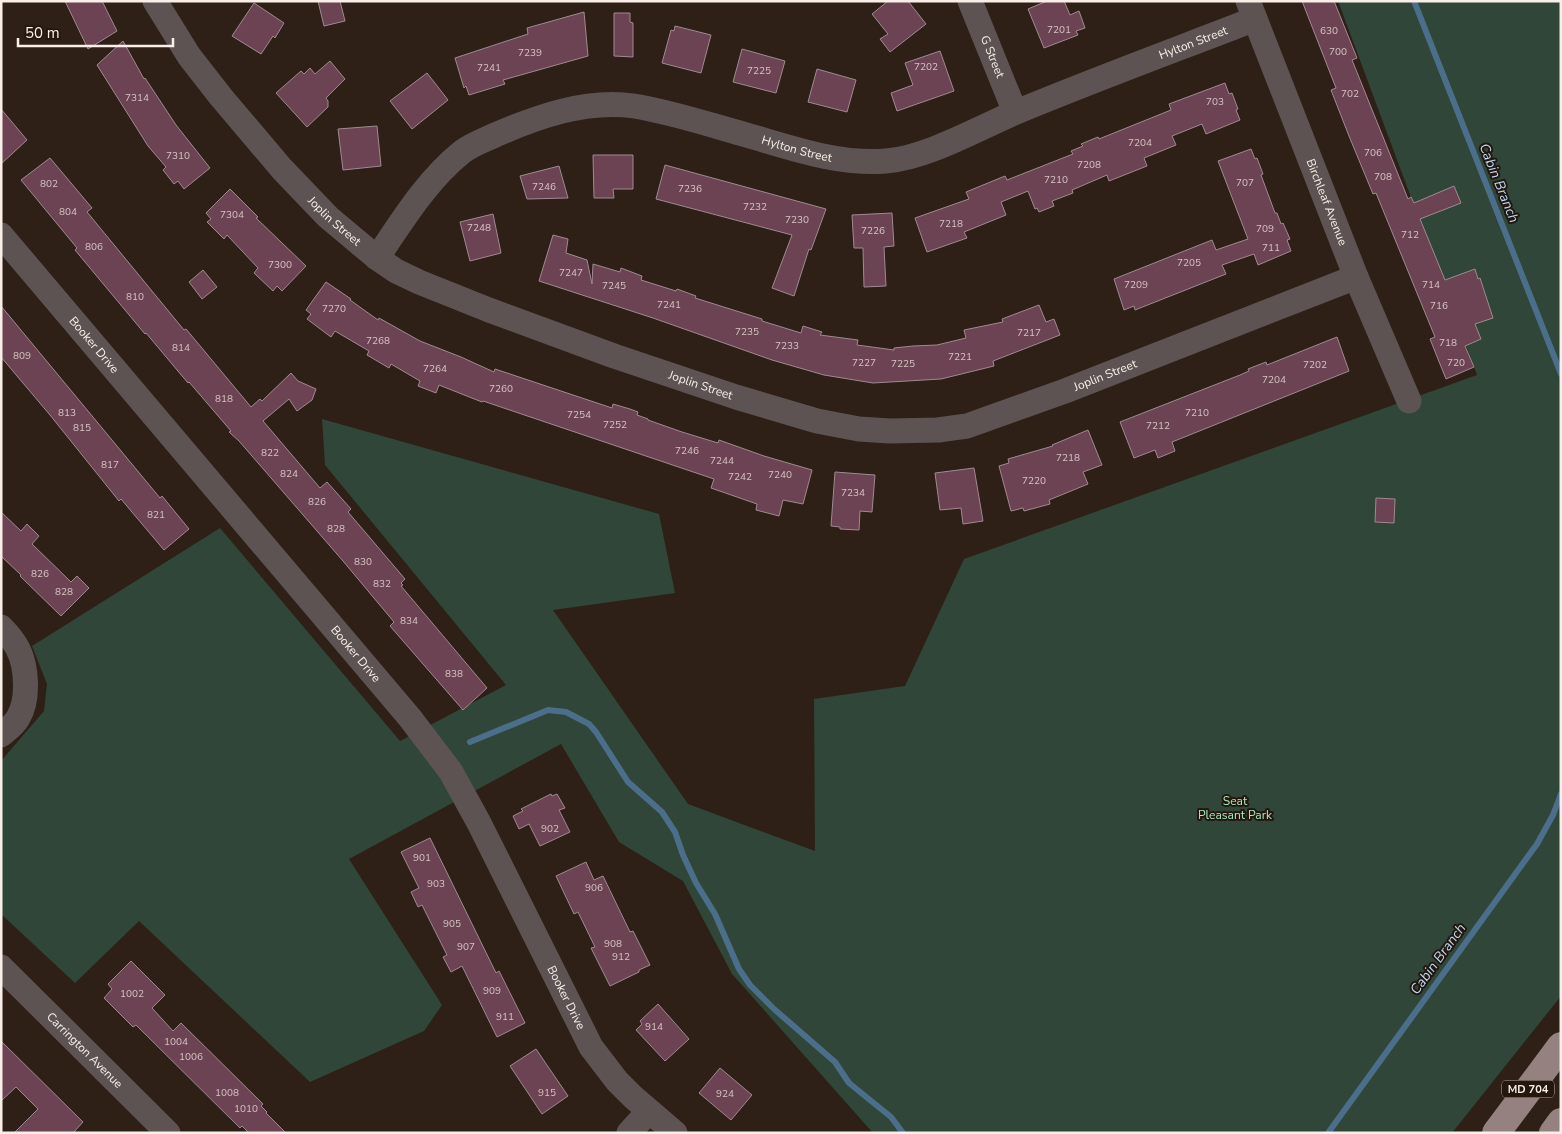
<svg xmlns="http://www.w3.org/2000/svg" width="1562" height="1134" font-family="'Nunito Sans',sans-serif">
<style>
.green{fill:#2f4638}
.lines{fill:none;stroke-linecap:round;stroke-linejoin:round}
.stream{stroke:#4b6e8a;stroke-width:6}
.building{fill:#6b4353;stroke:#a08a92}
.minor{stroke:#5c5352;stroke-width:25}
.primary{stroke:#958180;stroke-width:28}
.labels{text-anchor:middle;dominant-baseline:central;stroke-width:4;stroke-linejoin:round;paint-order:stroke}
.number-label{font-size:10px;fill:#d6c4c3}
.shield{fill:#24170d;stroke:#b9aea6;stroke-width:1}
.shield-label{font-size:11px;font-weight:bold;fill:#f9efe8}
.street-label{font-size:12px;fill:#f9efe8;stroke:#24170d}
.park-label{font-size:12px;fill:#a5ebc2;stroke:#24170d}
.water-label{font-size:14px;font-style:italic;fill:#b8dbf7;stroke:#24170d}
</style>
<rect width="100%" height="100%" fill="#2e2016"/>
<path class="green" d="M1338 1H1561V996L1452 1133H873L732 974 683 881 619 842 561 744 349 859 442 1005 424 1031 310 1082 139 921 75 983 1 914V761L44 711 47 684 32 646 220 528 400 741 506 685 325 465 322 419 659 514 675 593 553 610 688 804 815 851 814 699 905 686 964 559 1477 375Z"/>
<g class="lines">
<path class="stream" d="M1414 1 1561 374
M470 742 548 710 566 712 589 724 596 732 628 782 662 812 675 832 683 855 696 883 715 914 739 969 750 985 774 1009 835 1062 849 1083 891 1117 903 1133
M1328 1133 1537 844 1553 815 1561 794"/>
</g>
<path class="building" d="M65 1H102L117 31 88 49Z
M318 1H340L345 21 324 26Z
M888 1H908L926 24 890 52 880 39 888 34 872 14Z
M1047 1H1064L1070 15 1079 11 1085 28 1076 31 1078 35 1044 48 1028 9Z
M1302 1H1334L1357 58 1352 60 1408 199 1411 197 1414 203 1454 186 1461 203 1420 219 1445 280 1475 269 1478 279 1480 278 1493 318 1475 324 1481 339 1465 346 1474 367 1446 379 1430 339 1435 337 1376 193 1373 194 1349 136 1331 90 1336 88Z
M254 3 284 23 275 38 273 36 261 54 232 36Z
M584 12 588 56 503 80 505 84 469 95 466 86 464 88 455 58 528 34 527 28Z
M614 13H630V22L633 23V57L614 56Z
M675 26 711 35 701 73 662 63 671 30 674 31Z
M123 41 144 79 145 78 176 125 210 168 184 189 178 181 174 184 163 170 166 167 148 146 97 65Z
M742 49 785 61 776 93 733 82Z
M940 51 954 91 897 111 891 93 913 85 905 63Z
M330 61 345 79 326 98 328 101V107L307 127 276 93 301 71 304 74 310 68 315 74Z
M817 69 856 80 847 112 808 102Z
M427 73 448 100 412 129 390 101Z
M1225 83 1229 94 1232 93 1238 109 1236 110 1240 120 1206 134 1202 124 1172 136 1176 145 1144 158 1147 166 1109 181 1107 175 1072 190 1073 193 1052 201 1054 206 1039 212 1037 208 1035 209 1028 191 1001 202 1006 215 964 232 967 238 927 252 915 218 969 199 966 192 1005 176 1007 180 1073 154 1071 151 1083 146 1081 144 1098 137 1099 139 1171 110 1169 104Z
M1 109 27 140 1 164Z
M377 126 381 166 343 170 338 129Z
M1251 149 1255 159 1257 158 1263 174 1261 175 1275 213H1277L1281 224 1283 223 1290 239 1287 240 1291 251 1258 265 1254 254 1222 265 1226 274 1135 310 1134 306 1124 310 1114 279 1212 240 1216 250 1248 239 1218 161Z
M593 155H633V189H613L614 198H594Z
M50 158 92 208 87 212 184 330 186 329 251 407 260 399 262 401 291 373 298 381 316 389 312 400 297 411 289 399 263 421 320 488 327 482 351 509 348 512 405 579 401 583 403 585 401 586 487 688 463 710 390 626 394 622 343 561 239 441 229 432 231 431 189 382 188 383 146 333 145 334 75 250 77 248 21 180Z
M665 165 826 209 811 250 809 249 794 296 772 288 792 235 656 199Z
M559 166 568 198 527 199 520 176Z
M230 189 258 217 256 218 306 266 282 291 277 286 273 291 254 273 258 268 227 235 224 239 207 222 211 219 206 213Z
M892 213 894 246 884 247 886 286 864 287 863 248H854L852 215Z
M493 214 501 253 470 261 460 222Z
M553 235 568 239 566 253 587 260 592 284 593 264 620 272 621 268 642 276 641 280 676 291 677 289 696 296 695 298 762 319V321L801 333 803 326 822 332 820 335 858 340 857 345 894 350V348L913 346 937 345 966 338 964 330 1003 322 1002 319 1039 305 1046 322 1054 319 1060 335 993 361 994 366 941 379 873 383 824 375 772 360 653 318 539 281Z
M203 270 217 287 202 299 189 282Z
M326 282 351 299 350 300 378 320 379 318 420 341 461 357 494 372 495 369 612 408 613 404 630 409 638 412 637 415 648 419V420L682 432 718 443 719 440 764 456 812 470 803 504 783 500 779 516 756 510 757 504 711 488 714 479 483 401 482 402 439 385 436 393 418 386 420 381 391 364 389 368 367 355 369 351 335 331 331 337 307 319 311 314 306 310Z
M1 306 160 498 162 496 189 529 164 550 121 499 119 501 50 415 1 357Z
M1337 337 1349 371 1172 442 1175 451 1158 458 1155 450 1134 458 1120 422 1240 375 1249 371 1248 369 1266 362 1267 365Z
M1088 430 1102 465 1083 472 1088 484 1049 500 1050 504 1024 511 1023 508 1011 511 999 466 1009 463 1008 459 1053 446 1052 445Z
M974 468 983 521 963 524 961 508 940 510 935 473Z
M835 472 875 475 872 512 860 511 859 530 840 529V527L831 526Z
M1376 498 1395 499 1394 523 1375 522Z
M1 512 21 531 27 524 39 536 32 544 71 582 77 576 89 588 61 616 20 576 21 575 1 556Z
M551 794 552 796 557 794 565 808 559 810 570 832 540 846 529 824 519 829 513 816 523 811 521 809Z
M430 838 496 973 499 971 525 1023 497 1037 462 966 451 972 443 957 447 955 422 905 418 907 411 892 419 888 401 852Z
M586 862 594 880 603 876 630 932 633 931 650 965 639 970V972L610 986 591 948 595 947 578 912 574 914 556 876Z
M131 961 165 995 152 1008 173 1031 181 1023 263 1104 261 1106 267 1112 266 1113 286 1133H249L242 1126 240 1128 136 1025 133 1027 104 998 112 989 108 984Z
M658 1004 689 1039 665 1061 636 1030 642 1024 640 1021Z
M1 1041 83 1122 73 1133H14L38 1109 16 1087 1 1101Z
M536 1049 568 1096 542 1114 510 1066Z
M720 1068 752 1095 731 1120 699 1093Z"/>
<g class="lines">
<g class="minor">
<path id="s1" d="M155 1 189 56 221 97 282 169 328 217 377 258 396 271 419 282 489 310 614 356 736 397 817 421 859 429 890 431 938 430 967 426 1065 391 1356 277"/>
<path id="s2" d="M970 1 1015 112"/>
<path id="s3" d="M1248 1 1356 277 1409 401"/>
<path id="s4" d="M1 235 410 718 451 772 479 823 591 1047 617 1081 633 1097 675 1133"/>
<path id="s5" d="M377 258C402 221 427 180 462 152 471 145 482 141 493 136 536 117 586 99 634 106 671 112 707 124 743 134 789 147 837 165 886 161 926 158 977 129 1014 113 1093 80 1175 50 1255 19"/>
<path d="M1 627C8 634 14 641 18 649 27 667 29 700 18 718 14 725 7 730 1 735"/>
<path id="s6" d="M1 967 168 1133"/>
<path d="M629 1133 649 1111"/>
</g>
<path class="primary" d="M1496 1133 1561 1046
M1553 1133 1561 1122"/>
</g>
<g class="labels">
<g class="number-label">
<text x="1059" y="30">7201</text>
<text x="1329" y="31">630</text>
<text x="1338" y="52">700</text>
<text x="530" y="53">7239</text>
<text x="926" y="67">7202</text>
<text x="489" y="68">7241</text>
<text x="759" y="71">7225</text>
<text x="1350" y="94">702</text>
<text x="137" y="98">7314</text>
<text x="1215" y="102">703</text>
<text x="1140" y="143">7204</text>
<text x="1373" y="153">706</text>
<text x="178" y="156">7310</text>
<text x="1089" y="165">7208</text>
<text x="1383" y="177">708</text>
<text x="1056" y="180">7210</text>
<text x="1245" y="183">707</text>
<text x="49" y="184">802</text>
<text x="544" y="187">7246</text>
<text x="690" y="189">7236</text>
<text x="755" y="207">7232</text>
<text x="68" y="212">804</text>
<text x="232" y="215">7304</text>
<text x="797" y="220">7230</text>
<text x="951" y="224">7218</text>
<text x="479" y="228">7248</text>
<text x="1265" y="229">709</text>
<text x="873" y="231">7226</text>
<text x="1410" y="235">712</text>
<text x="94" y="247">806</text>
<text x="1271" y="248">711</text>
<text x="1189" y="263">7205</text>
<text x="280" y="265">7300</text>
<text x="571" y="273">7247</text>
<text x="1136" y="285">7209</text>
<text x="1431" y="285">714</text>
<text x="614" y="286">7245</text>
<text x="135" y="297">810</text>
<text x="669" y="305">7241</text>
<text x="1439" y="306">716</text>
<text x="334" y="309">7270</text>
<text x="747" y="332">7235</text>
<text x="1029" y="333">7217</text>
<text x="378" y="341">7268</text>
<text x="1448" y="343">718</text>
<text x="787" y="346">7233</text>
<text x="181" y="348">814</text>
<text x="22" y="356">809</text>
<text x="960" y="357">7221</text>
<text x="864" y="363">7227</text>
<text x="1456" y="363">720</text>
<text x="903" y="364">7225</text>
<text x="1315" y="365">7202</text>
<text x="435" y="369">7264</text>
<text x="1274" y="380">7204</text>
<text x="501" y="389">7260</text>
<text x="224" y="399">818</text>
<text x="67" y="413">813</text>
<text x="1197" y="413">7210</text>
<text x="579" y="415">7254</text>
<text x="615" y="425">7252</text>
<text x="1158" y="426">7212</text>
<text x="82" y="428">815</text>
<text x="687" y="451">7246</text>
<text x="270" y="453">822</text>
<text x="1068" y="458">7218</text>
<text x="722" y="461">7244</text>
<text x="110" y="465">817</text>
<text x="289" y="474">824</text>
<text x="780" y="475">7240</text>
<text x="740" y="477">7242</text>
<text x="1034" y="481">7220</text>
<text x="853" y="493">7234</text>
<text x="317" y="502">826</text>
<text x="156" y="515">821</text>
<text x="336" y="529">828</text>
<text x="363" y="562">830</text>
<text x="40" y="574">826</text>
<text x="382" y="584">832</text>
<text x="64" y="592">828</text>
<text x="409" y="621">834</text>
<text x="454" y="674">838</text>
<text x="550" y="829">902</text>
<text x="422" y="858">901</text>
<text x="436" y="884">903</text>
<text x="594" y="888">906</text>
<text x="452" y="924">905</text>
<text x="613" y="944">908</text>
<text x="466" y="947">907</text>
<text x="621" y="957">912</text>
<text x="492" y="991">909</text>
<text x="132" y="994">1002</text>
<text x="505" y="1017">911</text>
<text x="654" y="1027">914</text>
<text x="176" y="1042">1004</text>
<text x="191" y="1057">1006</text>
<text x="227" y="1093">1008</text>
<text x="547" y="1093">915</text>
<text x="725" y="1094">924</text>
<text x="246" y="1109">1010</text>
</g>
<rect class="shield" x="1502" y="1080.5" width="52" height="17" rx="4"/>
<g class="shield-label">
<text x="1528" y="1089">MD 704</text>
</g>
<g class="street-label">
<text stroke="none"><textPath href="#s5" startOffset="906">Hylton Street</textPath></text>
<text stroke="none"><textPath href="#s2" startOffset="60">G Street</textPath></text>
<text stroke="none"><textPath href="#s5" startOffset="486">Hylton Street</textPath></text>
<text stroke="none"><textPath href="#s3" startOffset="216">Birchleaf Avenue</textPath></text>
<text stroke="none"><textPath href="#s1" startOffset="285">Joplin Street</textPath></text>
<text stroke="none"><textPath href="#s4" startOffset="144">Booker Drive</textPath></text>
<text stroke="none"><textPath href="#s1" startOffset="1110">Joplin Street</textPath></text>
<text stroke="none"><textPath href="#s1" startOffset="690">Joplin Street</textPath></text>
<text stroke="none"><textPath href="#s4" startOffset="549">Booker Drive</textPath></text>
<text stroke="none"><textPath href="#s4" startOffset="954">Booker Drive</textPath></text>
<text stroke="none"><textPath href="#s6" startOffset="118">Carrington Avenue</textPath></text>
</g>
<g class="park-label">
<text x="1235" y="801">Seat<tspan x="1235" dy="14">Pleasant Park</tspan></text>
</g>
<g class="water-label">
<text transform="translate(1499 183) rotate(68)">Cabin Branch</text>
<text transform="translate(1438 959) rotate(-54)">Cabin Branch</text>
</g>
</g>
<rect width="1562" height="1134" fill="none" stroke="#f9efe8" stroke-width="5"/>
<path d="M18 38v8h155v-8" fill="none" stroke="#f9efe8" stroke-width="2.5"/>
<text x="25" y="38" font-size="15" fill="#f9efe8" stroke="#24170d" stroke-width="4" paint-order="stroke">50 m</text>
</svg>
